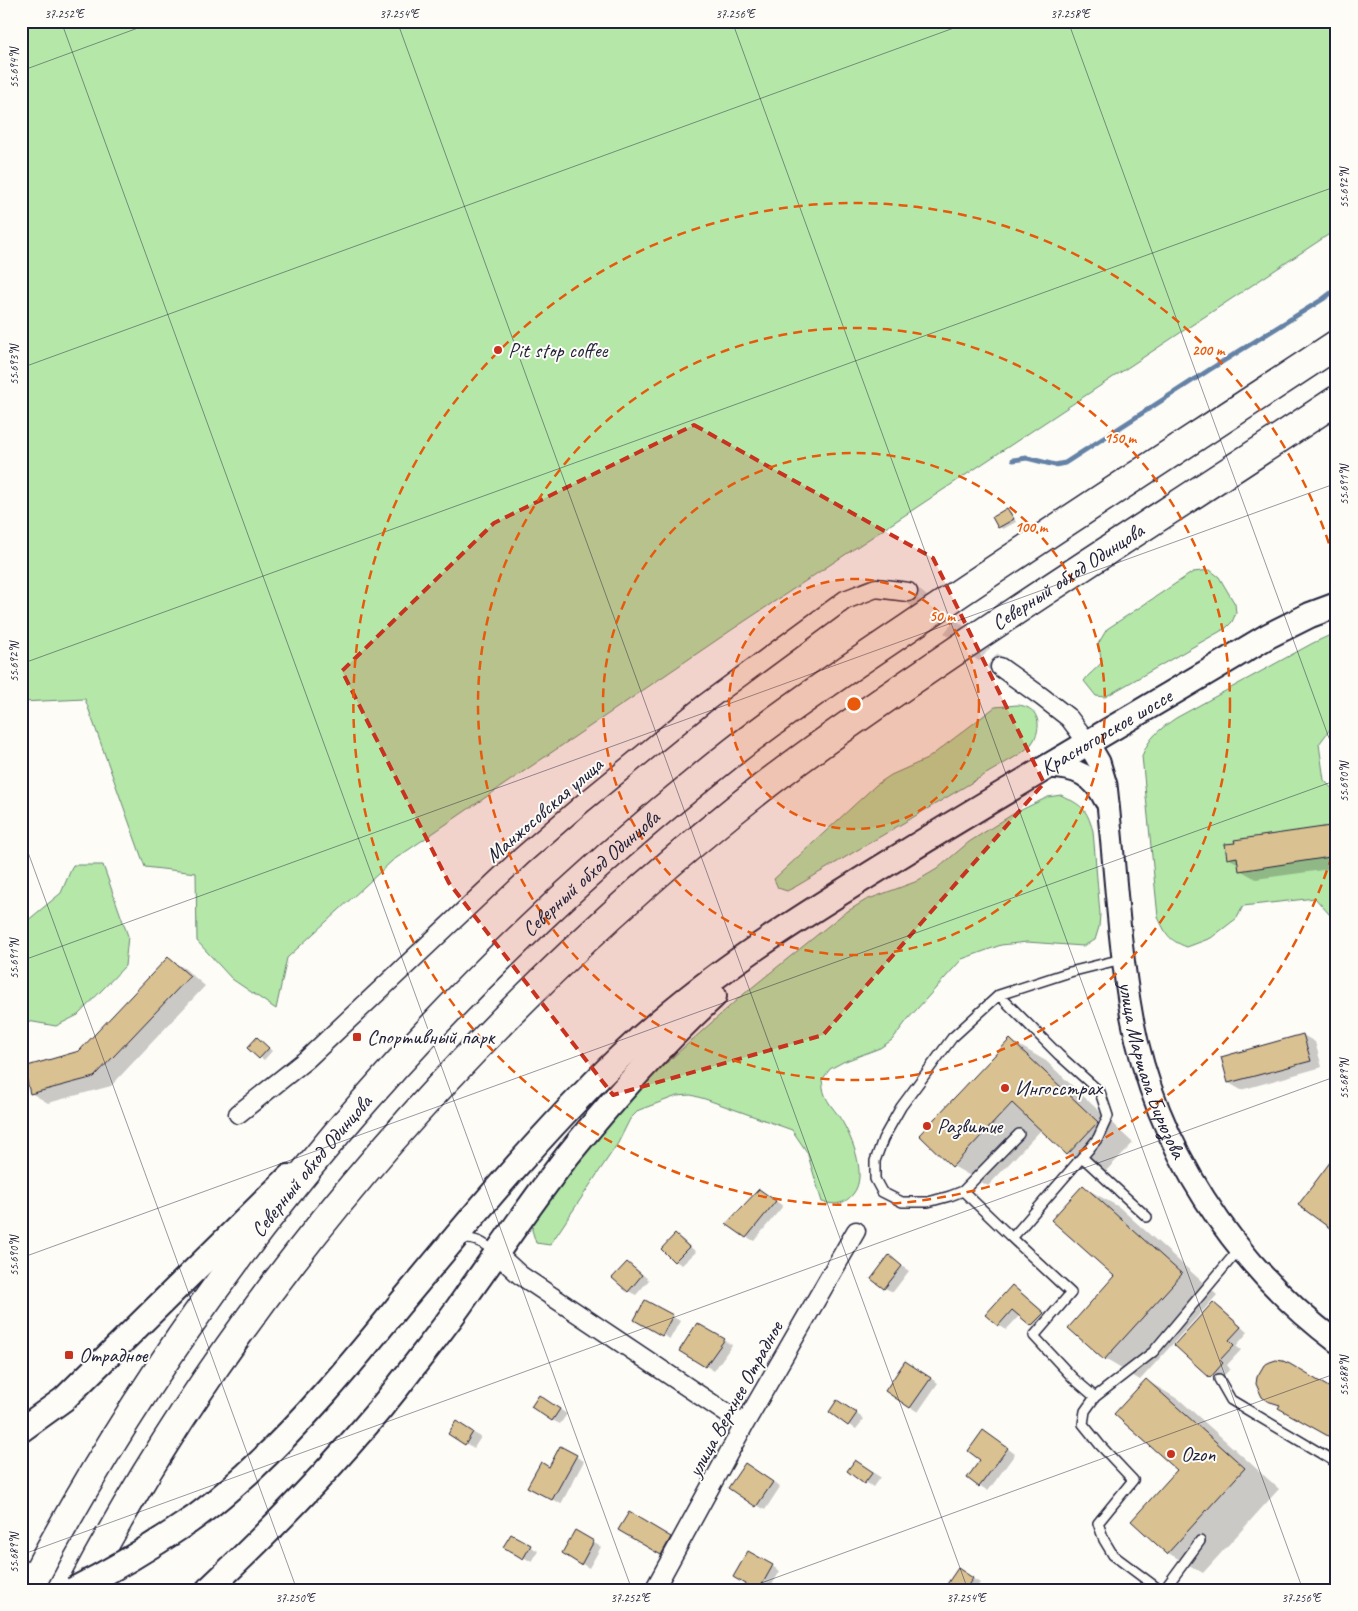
<svg xmlns="http://www.w3.org/2000/svg" width="1358" height="1611" font-family="Caveat,sans-serif">
<style>
.green{fill:#b4e7a8;stroke:#6b8472}
.shadow{fill:#0003}
.lines{fill:none;stroke-linecap:round;stroke-linejoin:round}
.stream{stroke:#6582a6;stroke-width:5}
.building{fill:#dac191;stroke:#22223b}
.minor-tunnel{stroke:#d1d0d1;stroke-width:18;stroke-dasharray:18 9;stroke-linecap:butt}
.service-casing{stroke:#22223b;stroke-width:12}
.minor-casing{stroke:#22223b;stroke-width:21}
.tertiary-casing{stroke:#22223b;stroke-width:25}
.secondary-casing{stroke:#22223b;stroke-width:28}
.trunk-casing{stroke:#22223b;stroke-width:31}
.service{stroke:#fdfcf7;stroke-width:9}
.minor{stroke:#fdfcf7;stroke-width:18}
.tertiary{stroke:#fdfcf7;stroke-width:21}
.secondary{stroke:#fdfcf7;stroke-width:24}
.trunk{stroke:#fdfcf7;stroke-width:28}
.secondary-bridge-casing{stroke:#22223b;stroke-width:28;stroke-linecap:butt}
.secondary-bridge{stroke:#fdfcf7;stroke-width:24}
.marked{fill:#c8321e;fill-opacity:0.2;stroke:#c8321e;stroke-width:4;stroke-dasharray:10 6;stroke-linejoin:round}
.ticks{fill:none;stroke:#22223b;stroke-width:1;stroke-opacity:0.45}
.ring{fill:none;stroke:#e8590c;stroke-width:2.5;stroke-dasharray:9 6}
.poi-dot{fill:#c8321e;stroke:#fdfcf7;stroke-width:2}
.labels{text-anchor:middle;dominant-baseline:central;stroke-width:4;stroke-linejoin:round;paint-order:stroke}
.poi-label{font-size:21px;fill:#22223b;stroke:#fdfcf7;text-anchor:start}
.street-label{font-size:21px;fill:#22223b;stroke:#fdfcf7}
.centre{fill:#e8590c;stroke:#fdfcf7;stroke-width:2.5}
.ring-label{font-size:15px;text-anchor:middle;font-weight:bold;fill:#e8590c;stroke:#fdfcf7;stroke-width:4;stroke-linejoin:round;paint-order:stroke}
.neatline{fill:none;stroke:#22223b;stroke-width:2}
.ticks-label{font-size:12px;text-anchor:middle;fill:#22223b}
</style>
<rect width="100%" height="100%" fill="#fdfcf7"/>
<filter id="ink" filterUnits="userSpaceOnUse"><feTurbulence type="fractalNoise" baseFrequency=".02" numOctaves="2"/><feDisplacementMap in="SourceGraphic" scale="10" xChannelSelector="R" yChannelSelector="G"/><feConvolveMatrix kernelMatrix="1 2 1 2 8 2 1 2 1" color-interpolation-filters="sRGB"/></filter>
<g filter="url(#ink)">
<path class="green" d="M21 21H1337V229L733 629 392 861 287 958 276 1009 232 979 197 941 196 873 145 867 85 699 21 702Z
M1210 570 1219 577 1235 604 1236 613 1232 622 1226 628 1105 697 1096 696 1084 681C1089 673 1096 670 1102 662L1098 644 1107 629 1193 572Z
M1337 632V720L1319 744 1324 780 1337 794V923L1315 898 1243 906 1237 918 1211 938 1187 947C1168 940 1166 934 1158 917L1142 756C1149 737 1160 729 1176 718L1313 643Z
M1017 705C1037 706 1043 723 1034 740 1031 746 1025 750 1020 754L795 887 787 891 778 888 774 879 876 785 891 775 927 759 995 707Z
M1061 795C1082 806 1086 807 1093 831L1100 914 1099 927 1095 940 1083 946 1027 942 1001 945 962 959 908 1019 892 1040 880 1048 843 1062 830 1069 822 1080C823 1085 823 1091 825 1095 828 1103 833 1108 838 1115 850 1132 869 1175 853 1194 844 1205 835 1205 822 1202L807 1152 792 1130 705 1099 691 1095 677 1096 639 1110 630 1119 618 1143 550 1245 536 1243 532 1230 534 1216 644 1083 739 998 843 914 866 900 915 882 937 869 969 842 1013 814 1048 797Z
M73 865H103L128 936 125 966 78 1015 56 1026 22 1020 21 926 61 893Z"/>
<path class="shadow" d="M1007 510 1011 512 1016 522 1003 529 999 527 994 518Z
M1337 826V868L1256 879 1240 870 1239 864 1228 858Z
M168 959 184 968 205 986 111 1086 48 1103 31 1093 79 1052Z
M1303 1035 1315 1042 1322 1067 1241 1090 1229 1083Z
M1010 1040 1046 1061 1133 1143 1103 1174 1068 1154 1042 1129 988 1186 953 1166Z
M261 1041 272 1051 264 1060 249 1048Z
M1337 1155V1231L1300 1205Z
M1083 1187 1119 1207 1217 1295 1140 1380 1105 1359 1070 1328 1116 1276Z
M767 1195 783 1206 754 1241 747 1237Z
M675 1235 683 1240 696 1252 682 1265 675 1261Z
M889 1257 909 1271 893 1292 885 1288Z
M627 1263 635 1268 649 1280 636 1295 628 1291Z
M1012 1287 1020 1291 1051 1318 1040 1330 1032 1325 1020 1315 1006 1330 999 1325Z
M646 1301 680 1321 670 1339 636 1320Z
M1214 1304 1221 1308 1248 1332 1236 1346 1241 1350 1227 1365 1230 1369 1219 1381 1211 1377 1176 1345Z
M697 1325 732 1345 714 1371 681 1350Z
M913 1367 938 1383 918 1412 910 1407Z
M1146 1380 1181 1401 1279 1489 1203 1573 1168 1553 1179 1470Z
M547 1401 567 1414 560 1424 552 1420Z
M845 1406 864 1419 856 1429 849 1425Z
M456 1423 481 1437 474 1448 449 1434Z
M991 1436 1015 1454 988 1491 968 1478 982 1460Z
M560 1448 584 1461 561 1504 529 1486 549 1469Z
M863 1466 880 1477 873 1487 849 1471Z
M753 1469 780 1487 765 1510 730 1488Z
M629 1514 678 1542 669 1558 620 1529Z
M576 1532 601 1547 589 1568 563 1553Z
M512 1535 538 1551 532 1562 505 1547Z
M749 1552 780 1571 769 1590H758Z
M966 1574 980 1583 975 1590H945Z
M633 1582 647 1590H628Z"/>
<g class="lines">
<path class="stream" d="M1013 460 1027 458 1055 465 1065 463 1209 370 1323 299 1335 290 1337 279"/>
</g>
<path class="building" d="M1007 508 1014 519 998 528 992 517Z
M1337 825V856L1239 871 1237 857 1227 859 1225 844 1235 843 1234 840Z
M168 957 190 976 94 1077 30 1094 24 1067 79 1051Z
M1303 1034 1311 1061 1228 1083 1221 1057Z
M257 1037 269 1048 259 1059 247 1048Z
M1010 1039 1098 1122 1067 1155 1012 1103 952 1167 919 1135Z
M1337 1153V1222L1331 1229 1298 1205Z
M1083 1185 1182 1274 1104 1360 1068 1328 1114 1276 1051 1220Z
M759 1189 776 1201 746 1238 726 1224Z
M675 1234 689 1247 674 1262 661 1249Z
M889 1255 902 1266 884 1289 871 1279Z
M627 1262 642 1275 628 1292 612 1278Z
M1012 1285 1044 1313 1031 1326 1012 1310 998 1326 985 1315Z
M645 1300 673 1315 662 1336 634 1320Z
M1213 1302 1241 1327 1229 1340 1234 1345 1220 1360 1223 1363 1210 1378 1174 1345Z
M697 1323 725 1339 705 1367 679 1351Z
M1276 1360 1283 1361 1290 1364 1337 1392V1441L1278 1408 1280 1405 1267 1401 1262 1397 1256 1384 1257 1377 1264 1365 1270 1362Z
M905 1361 931 1378 910 1408 885 1391Z
M1146 1379 1245 1468 1167 1554 1131 1521 1177 1470 1114 1414Z
M539 1395 560 1409 552 1421 531 1407Z
M837 1400 857 1413 848 1426 829 1412Z
M456 1421 473 1432 465 1445 448 1434Z
M983 1430 1008 1448 979 1487 967 1478 980 1460 968 1451Z
M560 1446 577 1455 552 1500 527 1487 541 1462 549 1467Z
M855 1460 873 1472 864 1484 847 1471Z
M745 1463 773 1482 756 1507 728 1488Z
M629 1512 671 1537 661 1555 618 1530Z
M575 1530 594 1541 581 1565 562 1553Z
M511 1534 531 1545 523 1559 503 1547Z
M748 1551 773 1565 759 1590H755L733 1577Z
M958 1568 973 1578 965 1590H943Z"/>
<g class="lines">
<path class="minor-tunnel" d="M908 592 1000 667"/>
<g class="service-casing">
<path id="service" d="M1019 1134 963 1191 950 1196 928 1202H902L882 1192 875 1179V1161L883 1139 901 1107 952 1038 999 995 1070 972 1122 959
M1082 1157 1147 1217
M963 1191 1012 1238 1089 1149 1098 1138 1108 1116 1100 1092 1059 1055 999 995
M1012 1238 1071 1293 1034 1336 1073 1378 1095 1397 1085 1411 1083 1424 1100 1445 1133 1480 1098 1523 1104 1540 1113 1555 1160 1590
M458 1239C475 1237 484 1243 496 1253
M1219 1379 1231 1400 1337 1463
M1095 1397 1153 1352 1240 1248
M1164 1590 1200 1541"/>
</g>
<g class="minor-casing">
<path id="minor" d="M1000 667 1042 697 1069 718 1088 743
M238 1114 307 1059 522 856 583 803 704 704 845 600 876 588 908 592
M496 1253 520 1275 744 1425
M654 1590 744 1425 856 1231"/>
</g>
<g class="tertiary-casing">
<g id="tertiary">
<path id="s1" d="M1088 743 1099 762 1106 785C1115 863 1118 941 1132 1018 1156 1146 1233 1264 1337 1342"/>
<path d="M1049 767C1076 768 1093 775 1105 800"/>
</g>
</g>
<g class="secondary-casing">
<g id="secondary">
<path d="M21 1430 64 1399 289 1177"/>
<path id="s2" d="M188 1522C209 1508 229 1490 248 1473 302 1423 349 1367 395 1310 467 1223 539 1135 621 1056 704 976 805 914 903 854 1023 780 1146 709 1268 636L1310 615 1337 605"/>
<path d="M208 1590C280 1522 350 1450 410 1371 430 1345 451 1319 469 1292 502 1246 533 1200 568 1155 613 1099 661 1045 714 996"/>
</g>
</g>
<g class="trunk-casing">
<g id="trunk">
<path id="s3" d="M28 1590C201 1261 443 981 734 751 797 702 864 658 930 613 1064 522 1201 434 1337 344"/>
<path id="s4" d="M80 1590C195 1371 349 1174 523 1000 600 923 681 851 767 784 828 737 891 695 954 652 1081 566 1210 485 1337 400"/>
</g>
</g>
<use href="#service" class="service"/>
<use href="#minor" class="minor"/>
<use href="#tertiary" class="tertiary"/>
<use href="#secondary" class="secondary"/>
<use href="#trunk" class="trunk"/>
<g class="secondary-bridge-casing">
<path id="secondary-bridge" d="M73 1590C113 1570 151 1547 188 1522"/>
</g>
<use href="#secondary-bridge" class="secondary-bridge"/>
</g>
</g>
<path class="marked" d="M694 425 933 558 1044 783 823 1035 613 1095 449 883 342 671 494 523Z"/>
<path class="ticks" d="M61 21 632 1590M397 21 968 1590M732 21 1303 1590M1068 21 1337 760M21 71 157 21M21 368 973 21M21 664 1337 186M21 833 297 1590M21 961 1337 483M21 1258 1337 780M21 1555 1337 1076M742 1590 1337 1373"/>
<circle cx="854" cy="704" r="125" fill="#e8590c" fill-opacity=".12"/>
<g class="ring">
<circle cx="854" cy="704" r="125"/>
<circle cx="854" cy="704" r="251"/>
<circle cx="854" cy="704" r="376"/>
<path d="M1336 842A501 501 0 1 1 1336 566"/>
</g>
<g class="poi-dot">
<circle cx="498" cy="350" r="5"/>
<rect x="352" y="1032" width="10" height="10" rx="2.5"/>
<circle cx="1005" cy="1088" r="5"/>
<circle cx="927" cy="1126" r="5"/>
<rect x="64" y="1350" width="10" height="10" rx="2.5"/>
<circle cx="1171" cy="1454" r="5"/>
</g>
<g class="labels">
<g class="poi-label">
<text x="508" y="350">Pit stop coffee</text>
<text x="367" y="1037">Спортивный парк</text>
<text x="1015" y="1088">Ингосстрах</text>
<text x="937" y="1126">Развитие</text>
<text x="79" y="1355">Отрадное</text>
<text x="1181" y="1454">Ozon</text>
</g>
<g class="street-label">
<text stroke="none"><textPath href="#s4" startOffset="1432">Северный обход Одинцова</textPath></text>
<text stroke="none"><textPath href="#s2" startOffset="1222">Красногорское шоссе</textPath></text>
<text transform="translate(544 810) rotate(-41)">Манжосовская улица</text>
<text stroke="none"><textPath href="#s3" startOffset="916">Северный обход Одинцова</textPath></text>
<text stroke="none"><textPath href="#s1" startOffset="336">улица Маршала Бирюзова</textPath></text>
<text stroke="none"><textPath href="#s3" startOffset="511">Северный обход Одинцова</textPath></text>
<text transform="translate(735 1399) rotate(-61)">улица Верхнее Отрадное</text>
</g>
</g>
<circle cx="854" cy="704" r="8" class="centre"/>
<g class="ring-label">
<text x="1208" y="355">200 m</text>
<text x="1120" y="443">150 m</text>
<text x="1031" y="532">100 m</text>
<text x="942" y="621">50 m</text>
</g>
<rect width="1358" height="1611" fill="none" stroke="#fdfcf7" stroke-width="55"/>
<rect x="28" y="28" width="1302" height="1556" class="neatline"/>
<g class="ticks-label">
<text x="64" y="18">37.252°E</text>
<text x="399" y="18">37.254°E</text>
<text x="735" y="18">37.256°E</text>
<text x="1070" y="18">37.258°E</text>
<text transform="translate(14 68) rotate(-90)" y="4">55.694°N</text>
<text transform="translate(1344 188) rotate(-90)" y="4">55.692°N</text>
<text transform="translate(14 365) rotate(-90)" y="4">55.693°N</text>
<text transform="translate(1344 485) rotate(-90)" y="4">55.691°N</text>
<text transform="translate(14 662) rotate(-90)" y="4">55.692°N</text>
<text transform="translate(1344 782) rotate(-90)" y="4">55.690°N</text>
<text transform="translate(14 959) rotate(-90)" y="4">55.691°N</text>
<text transform="translate(1344 1079) rotate(-90)" y="4">55.689°N</text>
<text transform="translate(14 1256) rotate(-90)" y="4">55.690°N</text>
<text transform="translate(1344 1376) rotate(-90)" y="4">55.688°N</text>
<text transform="translate(14 1553) rotate(-90)" y="4">55.689°N</text>
<text x="295" y="1602">37.250°E</text>
<text x="630" y="1602">37.252°E</text>
<text x="966" y="1602">37.254°E</text>
<text x="1301" y="1602">37.256°E</text>
</g>
</svg>
